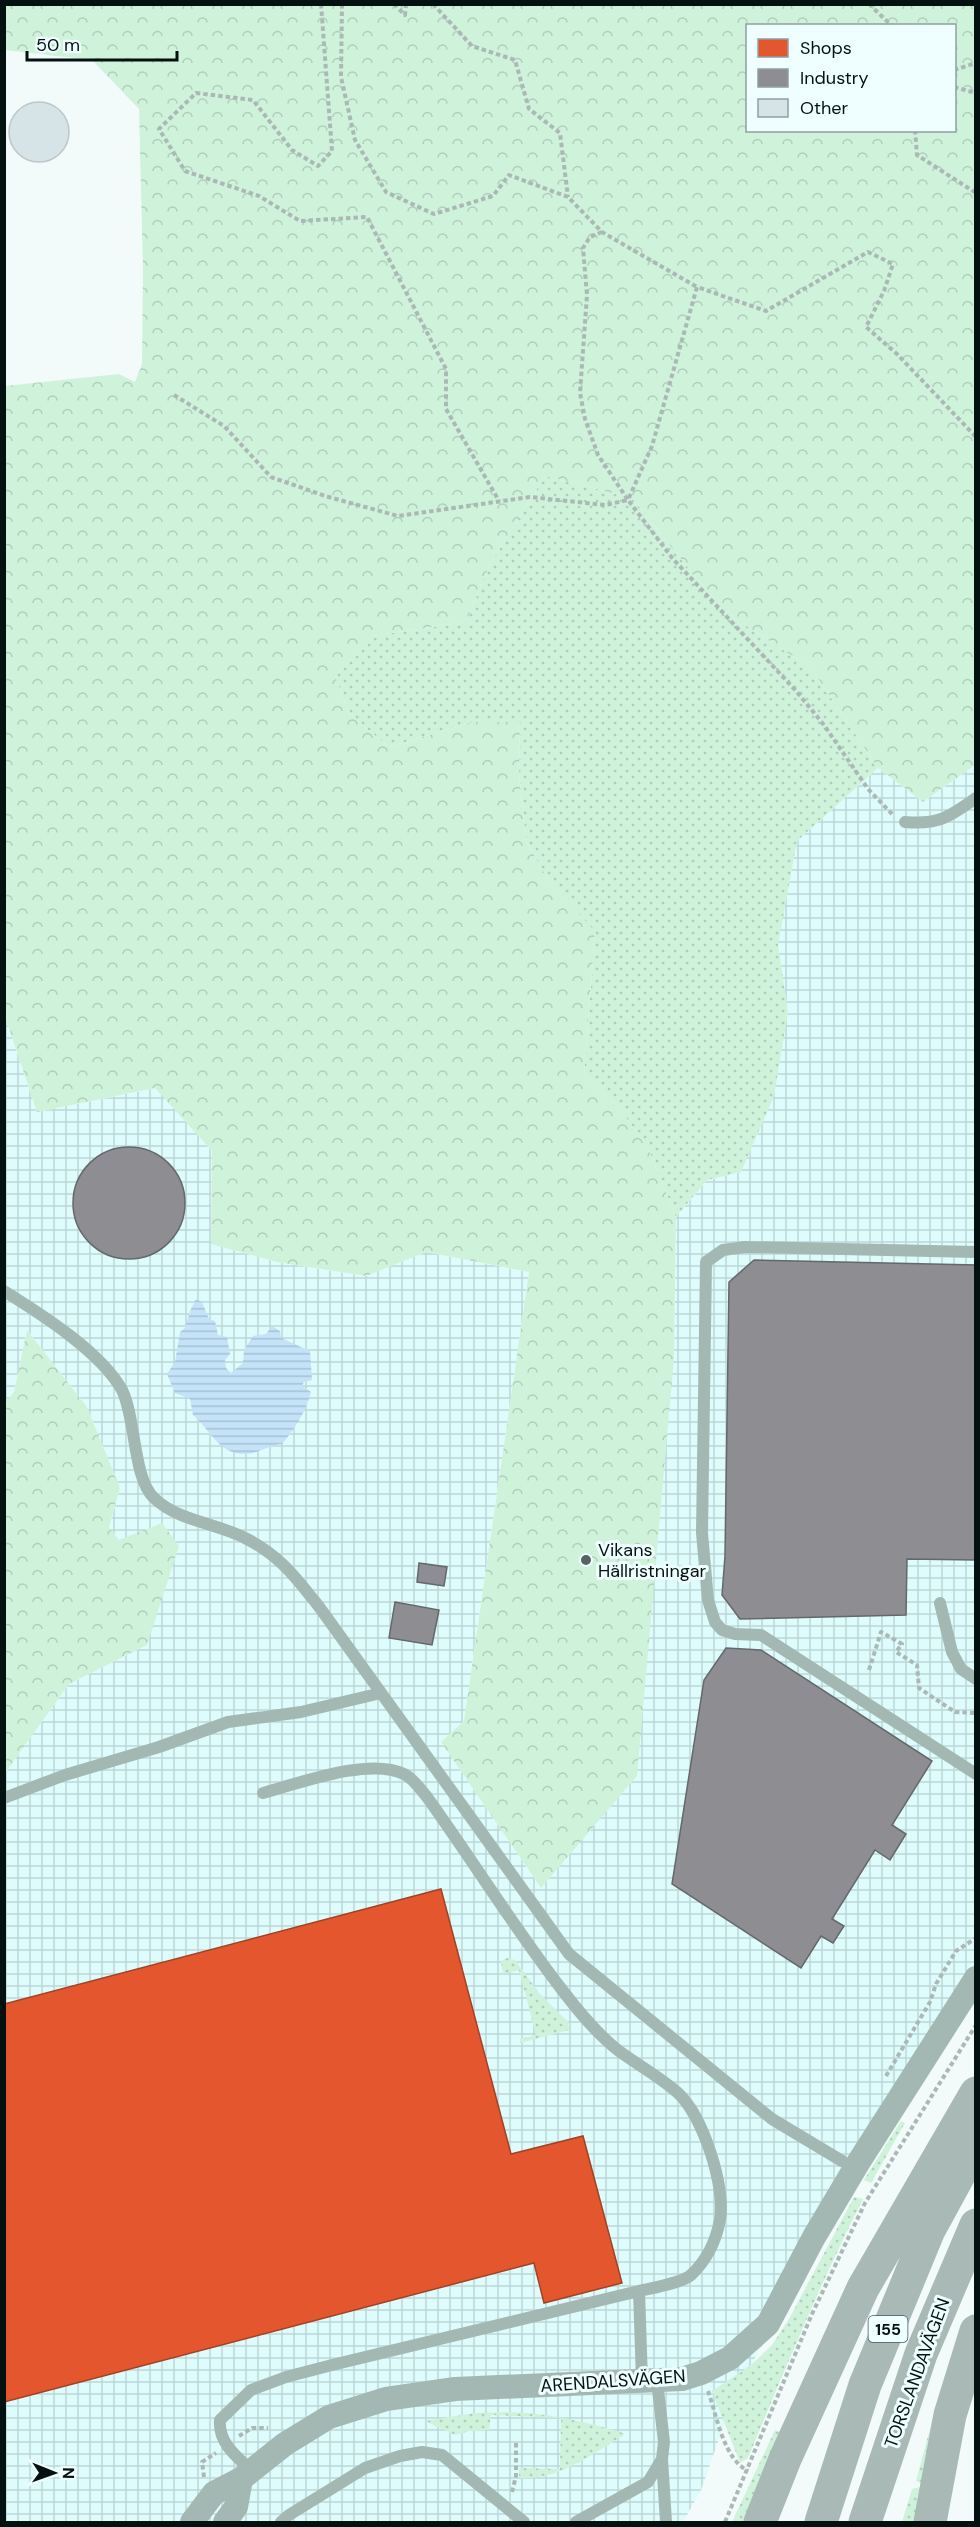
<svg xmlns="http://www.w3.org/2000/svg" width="980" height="2527" font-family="'DM Sans',sans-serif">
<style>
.industrial{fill:url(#industrial-grid)}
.grass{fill:url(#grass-dots)}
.forest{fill:url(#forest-crowns);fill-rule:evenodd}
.water{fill:url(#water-rules)}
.shops{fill:#e4572e;stroke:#a14225;stroke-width:1.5}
.industry{fill:#8d8d92;stroke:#64686b;stroke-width:1.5}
.building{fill:#d6e4e8;stroke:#bdc7c9;stroke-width:1.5}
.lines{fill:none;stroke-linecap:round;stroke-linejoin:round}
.path{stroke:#abb9b6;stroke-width:4;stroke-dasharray:4.5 3;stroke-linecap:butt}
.lane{stroke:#a4b8b3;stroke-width:12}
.street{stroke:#a4b8b3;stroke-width:24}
.primary{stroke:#a8b9b6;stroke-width:33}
.poi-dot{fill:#576363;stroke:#effefe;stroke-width:2}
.labels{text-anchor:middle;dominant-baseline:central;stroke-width:6;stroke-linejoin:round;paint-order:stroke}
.shield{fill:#effefe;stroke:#4a5858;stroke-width:1.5}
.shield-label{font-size:16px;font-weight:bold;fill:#041111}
.poi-label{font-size:18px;fill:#041111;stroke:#effefe;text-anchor:start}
.street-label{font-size:18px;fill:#041111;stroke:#effefe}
</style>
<defs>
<pattern id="industrial-grid" width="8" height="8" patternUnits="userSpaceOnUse" patternTransform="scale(1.5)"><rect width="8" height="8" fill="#defcfc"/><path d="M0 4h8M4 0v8" fill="none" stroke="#bdd7d7"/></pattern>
<pattern id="grass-dots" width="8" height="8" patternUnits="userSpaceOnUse" patternTransform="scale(1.5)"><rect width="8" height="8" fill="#cff2db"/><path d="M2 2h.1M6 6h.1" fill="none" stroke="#b0cebb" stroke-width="1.8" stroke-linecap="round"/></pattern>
<pattern id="forest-crowns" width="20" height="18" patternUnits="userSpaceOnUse" patternTransform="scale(1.5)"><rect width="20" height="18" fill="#cff2db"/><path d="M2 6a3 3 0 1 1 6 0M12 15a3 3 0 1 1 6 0" fill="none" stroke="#b0cebb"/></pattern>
<pattern id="water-rules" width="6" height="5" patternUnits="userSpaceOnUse" patternTransform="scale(1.5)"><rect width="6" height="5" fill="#c4e2f8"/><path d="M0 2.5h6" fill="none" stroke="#a7c1d4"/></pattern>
</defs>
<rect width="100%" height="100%" fill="#f2fafa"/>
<path class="industrial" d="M975 765V1974L735 2393 701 2490 683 2522H5V1773L69 1684 147 1645 119 1540 109 1527 120 1488 87 1407 27 1330 14 1392 5 1404 4 1013 37 1112 156 1088 212 1151 211 1244 277 1262 365 1276 426 1252 529 1272 464 1721 441 1742 541 1888 674 1358 676 1217 707 1180 741 1172 788 1012 777 945 797 841 878 768 923 802Z"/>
<path class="grass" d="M545 476 632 498 722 610 811 668 878 768 797 841 778 945 788 1012 774 1096 741 1172 707 1180 676 1217 648 1148 619 1108 584 1074 595 932 550 883 526 841 519 774 520 723 473 722 389 747 350 715 335 676 377 635 466 622 490 564Z
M507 1958 515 1960 539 1993 568 2022 569 2030 520 2043V2039L536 2035 519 1970 503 1974 501 1961Z
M901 2121 905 2123 871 2183 864 2180Z
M854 2197 863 2199C820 2284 785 2369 748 2458L740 2463 712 2391 750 2366 772 2345 789 2319Z
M935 2410 917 2522H902L912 2489 921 2487V2483L916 2481Z
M506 2412C546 2413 584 2421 623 2433L624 2435C592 2454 558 2481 519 2478V2468L560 2469 561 2418 491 2415 489 2430 470 2431 455 2435 425 2421 475 2413Z
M775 2430 781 2432 748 2522H732Z"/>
<path class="forest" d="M5 4 975 5V765L923 802 878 768 811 668 722 610 632 498 545 476 490 564 466 622 377 635 335 676 350 715 389 747 473 722H520L519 775 526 841 550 883 595 931 584 1074 619 1108 648 1148 676 1217 674 1358 637 1776 541 1888 441 1742 464 1721 529 1272 426 1252 366 1276 277 1262 211 1244 212 1151 155 1088 37 1112 4 1013 5 386 119 374 135 382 142 364 143 268 139 109 92 60 5 50ZM748 26H954V130H748Z
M27 1330 87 1407 120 1488 109 1527 119 1540 162 1523 179 1546 147 1645 69 1684 5 1773 4 1404 14 1392Z"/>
<path class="water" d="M196 1299 202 1302 209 1319 215 1321 218 1335 227 1337 230 1354 225 1360 226 1368 231 1373 243 1363 244 1350 253 1336 266 1334 272 1326 280 1331 281 1338 310 1351 312 1380 304 1382 302 1386 311 1392C307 1410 294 1430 282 1444 268 1445 258 1454 245 1454 219 1455 209 1428 193 1415L190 1399 175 1393 167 1374 175 1362 180 1332 185 1328 190 1311Z"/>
<path class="shops" d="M441 1889 511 2154 583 2136 622 2283 544 2303 534 2263 4 2402V2004Z"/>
<path class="industry" d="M73 1203a56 56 0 1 1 112 0a56 56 0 1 1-112 0Z
M754 1260 976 1265V1560L907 1559 906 1615 740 1619 722 1595 725 1556 729 1282Z
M419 1563 447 1567 444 1586 417 1582Z
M395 1602 439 1610 432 1645 389 1638Z
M726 1648 761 1650 932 1761 892 1825 906 1834 890 1860 875 1850 832 1919 844 1926 833 1943 821 1936 801 1968 672 1884 704 1680Z"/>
<path class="building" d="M9 132a30 30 0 1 1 60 0a30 30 0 1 1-60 0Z"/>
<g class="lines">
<path class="path" d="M321 4 332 151 318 166 292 150 253 100 196 93 159 129 185 171 259 196 300 221 367 217 446 369V409L499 501
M342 4 341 77 355 140 386 192 434 214 493 196 509 175 568 197 602 232 697 287
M394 4 405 15 406 4
M433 4 472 46 515 60 529 109 560 133 568 197
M869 4 892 26
M954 70 976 63
M954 87 976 93
M915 130 917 155 976 193
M602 232 590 237 583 248 587 295 580 393 585 419 598 455 628 500 652 446 697 287 766 311 868 252 893 264 884 291 866 327 897 354 976 437
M174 395 224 426 271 477 325 496 398 516 530 497 605 505 628 500 673 559 797 692 824 725 868 789 894 816
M869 1670 881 1632 902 1644 896 1652 917 1665 919 1688 955 1712 976 1713
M886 2076 930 2002 936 1984 956 1951 976 1938
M708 2391C717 2416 723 2458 748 2471
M239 2436 252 2428H268
M204 2477 202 2462 216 2453
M512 2492 516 2476V2442
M725 2522 812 2314 865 2203 976 2025"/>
<path class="lane" d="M905 822C939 825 949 817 976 798
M976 1252 745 1247 723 1250 706 1262 702 1533 708 1600 715 1622 722 1630 735 1634 761 1635 976 1774
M4 1291C41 1314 101 1352 122 1390 136 1418 133 1479 154 1498 178 1521 216 1523 245 1538 280 1555 297 1579 320 1608L569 1954 772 2119 842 2161
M940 1603 952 1652 961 1669 976 1679
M263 1793C300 1783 369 1757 404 1774 413 1778 421 1790 427 1797 473 1861 515 1929 563 1991 579 2012 598 2035 619 2051 638 2065 660 2077 678 2093 703 2116 726 2187 720 2220 716 2241 707 2260 691 2275 682 2283 651 2288 639 2291L642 2381
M4 1798 65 1775 159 1747 228 1722 301 1712 381 1693
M662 2459 666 2522
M252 2471C237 2457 218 2443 220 2420L251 2390 286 2377 332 2365 639 2291
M281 2522 289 2515 365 2468 400 2456 422 2452 442 2455 524 2522
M576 2522 648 2482 662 2459 664 2442 657 2381"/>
<path class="street" d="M192 2522 214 2493 241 2479 285 2444 329 2417 386 2399 455 2389 682 2379 701 2373 730 2358 768 2324 814 2237 858 2163 976 1978
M225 2522 236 2507 241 2479"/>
<path class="primary" d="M760 2522 785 2459 863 2288 976 2093
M821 2522 865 2385 929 2230 976 2144
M865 2522 921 2354 976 2225
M930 2522 950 2415 976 2331"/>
</g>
<circle class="poi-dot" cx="586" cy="1560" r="6"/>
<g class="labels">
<rect class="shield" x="868.5" y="2316" width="39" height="26" rx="4.5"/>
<g class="shield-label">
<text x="888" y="2329">155</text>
</g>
<g class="poi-label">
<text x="598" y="1550">Vikans<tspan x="598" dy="21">Hällristningar</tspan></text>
</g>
<g class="street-label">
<text transform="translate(917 2373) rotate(-70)">TORSLANDAVÄGEN</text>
<text transform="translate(613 2381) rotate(-4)">ARENDALSVÄGEN</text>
</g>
</g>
<rect width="980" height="2527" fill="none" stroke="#041111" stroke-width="12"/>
<rect x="746" y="24" width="210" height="108" fill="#effefe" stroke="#919f9f" stroke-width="1.5"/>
<rect x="758" y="39" width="30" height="18" fill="#e4572e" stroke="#919f9f" stroke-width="1.5"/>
<text x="800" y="54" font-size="18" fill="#041111">Shops</text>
<rect x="758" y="69" width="30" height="18" fill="#8d8d92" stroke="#919f9f" stroke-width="1.5"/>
<text x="800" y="84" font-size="18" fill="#041111">Industry</text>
<rect x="758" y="99" width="30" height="18" fill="#d6e4e8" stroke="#919f9f" stroke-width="1.5"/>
<text x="800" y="114" font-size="18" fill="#041111">Other</text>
<g transform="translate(54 2473) rotate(91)" stroke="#effefe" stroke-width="4.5" paint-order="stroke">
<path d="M0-4.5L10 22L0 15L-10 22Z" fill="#041111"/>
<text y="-9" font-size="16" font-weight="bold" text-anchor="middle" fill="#041111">N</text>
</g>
<path d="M27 51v9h150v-9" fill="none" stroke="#041111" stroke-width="3"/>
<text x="36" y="51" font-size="18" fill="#041111" stroke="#effefe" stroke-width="4.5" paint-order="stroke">50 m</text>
</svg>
